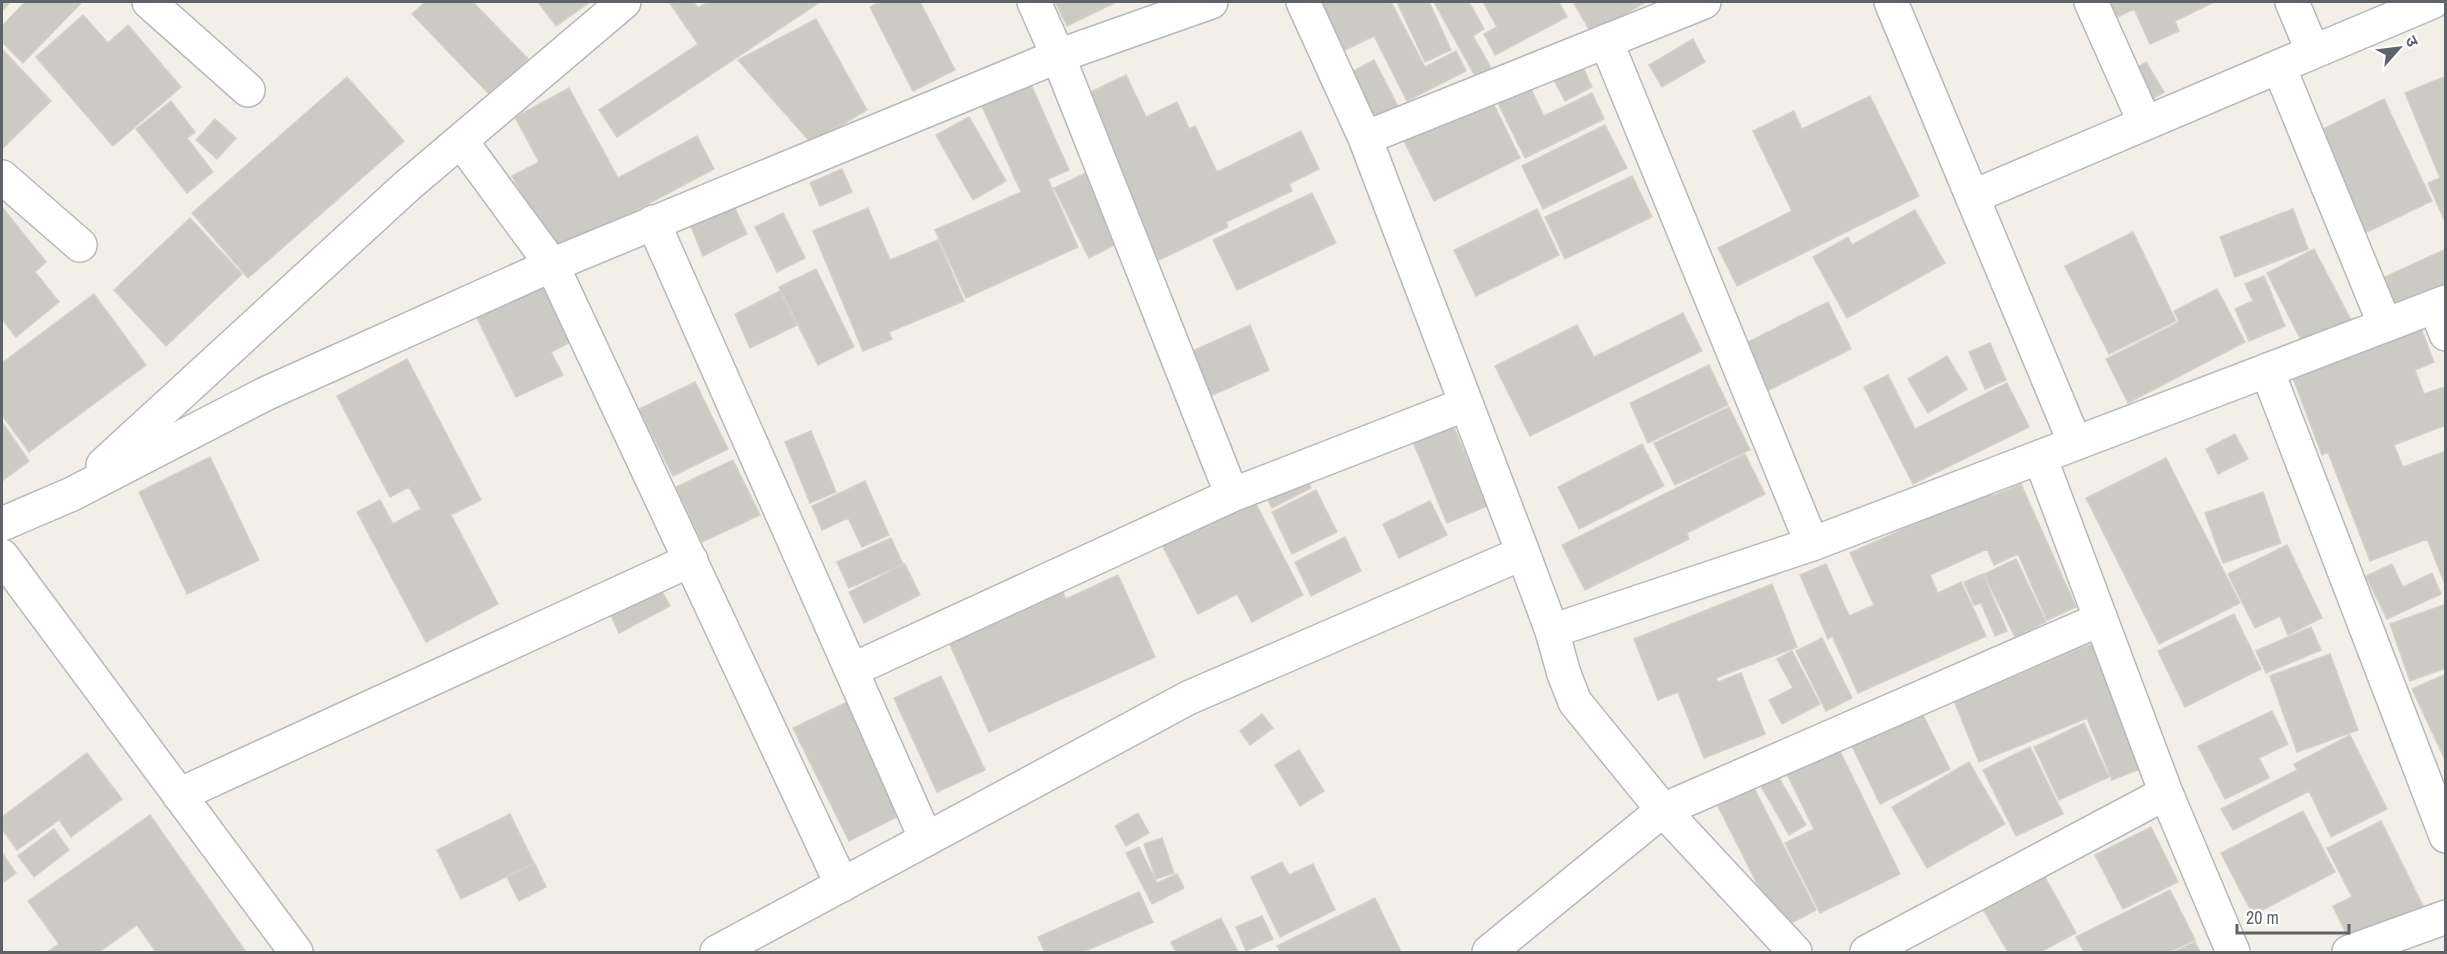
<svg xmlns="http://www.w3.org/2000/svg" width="2447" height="954" font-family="'Archivo Narrow','Noto Sans Devanagari',sans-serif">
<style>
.building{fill:#cccac5;stroke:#d6d1c6;stroke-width:1.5}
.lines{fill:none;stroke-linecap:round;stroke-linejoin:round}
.street-casing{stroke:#b5b8bc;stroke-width:36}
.secondary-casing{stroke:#b6babf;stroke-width:36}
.street{stroke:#fff;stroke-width:33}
.secondary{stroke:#fff;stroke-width:33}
</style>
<rect width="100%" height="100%" fill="#f1efe8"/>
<path class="building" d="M2 2H10L2 11Z
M25 2H82L23 63 2 42V26Z
M425 2H473L528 59 490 95 412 14Z
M538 2H590L556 26Z
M669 2H694L698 8 708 2H820L617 137 599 110 698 44Z
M880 2H920L955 70 913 91 870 7Z
M1055 2H1116L1067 26Z
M1313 2H1391L1425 67 1456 51 1466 71 1407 101 1374 36 1339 53Z
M1397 2H1429L1451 50 1425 62Z
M1434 2H1469L1484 29 1473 36 1491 68 1475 76Z
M1483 2H1559L1567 17 1495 55 1484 34 1497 27Z
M1573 2H1646L1592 34Z
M2097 2H2211L2212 3 2175 21 2179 31 2150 44 2134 9 2107 22Z
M83 15 108 43 128 25 181 87 113 146 36 57Z
M816 19 867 110 811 143 738 60Z
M1693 39 1705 62 1662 87 1649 65Z
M2 49 51 101 2 149Z
M1579 59 1592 87 1565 101 1550 73Z
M1374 60 1400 110 1370 125 1344 76Z
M2146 62 2164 92 2148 102 2130 72Z
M1126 75 1146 117 1177 102 1189 129 1195 126 1217 172 1301 131 1319 169 1289 184 1292 191 1226 222 1228 227 1159 260 1082 96Z
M2446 76V224L2428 183 2440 178 2405 93Z
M347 77 404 141 248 278 192 213Z
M1030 82 1069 170 1048 179 1078 247 966 298 935 230 1021 192 981 104Z
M1528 83 1544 116 1592 93 1604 119 1525 158 1496 99Z
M569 88 618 178 697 136 714 169 554 254 512 176 539 162 515 117Z
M1489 95 1520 158 1434 201 1403 139Z
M1870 96 1919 196 1737 286 1718 248 1792 211 1753 131 1794 111 1802 129Z
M2384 99 2432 201 2365 233 2317 132Z
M171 101 195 132 187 138 213 172 187 193 136 129Z
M969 117 1006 181 973 200 936 135Z
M215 119 236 138 217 159 196 140Z
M1605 125 1627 168 1543 209 1522 166Z
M842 169 852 192 820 206 810 183Z
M1090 171 1124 240 1089 258 1054 188Z
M1632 176 1652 217 1565 259 1545 217Z
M1312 193 1336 243 1237 290 1213 240Z
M730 198 747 234 703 256 688 219Z
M2 207 46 262 35 272 59 302 16 337 2 319Z
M868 208 890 260 938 240 964 301 889 332 892 339 863 351 813 231Z
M1537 209 1559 255 1476 296 1454 250Z
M2293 209 2308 249 2235 277 2220 237Z
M1915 210 1945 263 1847 318 1813 257 1848 237 1852 245Z
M783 213 805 258 777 272 755 227Z
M190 218 242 274 166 346 114 290Z
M2133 232 2176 321 2109 354 2065 266Z
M2314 249 2353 324 2305 348 2267 273Z
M2446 249V284L2391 309 2378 280Z
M816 269 854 347 818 365 779 287Z
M2264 276 2285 326 2249 341 2235 309 2253 301 2245 284Z
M542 282 571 342 551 352 563 375 516 397 475 314Z
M2217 289 2245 342 2128 403 2106 359 2179 322 2174 311Z
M780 291 797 325 750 348 735 314Z
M94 294 146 365 29 452 2 415V363Z
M1828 302 1851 349 1759 395 1736 348Z
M1683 313 1702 351 1530 436 1495 366 1577 325 1594 357Z
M1250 325 1269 370 1208 397 1188 353Z
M2421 328 2434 362 2415 370 2424 394 2444 387 2446 425 2394 445 2403 467 2446 451V587L2427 539 2370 561 2328 452 2322 455 2293 378Z
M1990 343 2006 380 1985 389 1969 352Z
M1947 356 1967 389 1928 413 1908 379Z
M407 359 481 500 451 515 498 604 426 642 357 512 380 500 393 524 421 509 409 487 390 497 337 396Z
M1709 365 1728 405 1648 443 1630 403Z
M1888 375 1915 429 2007 383 2029 427 1913 484 1864 387Z
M695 382 728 449 673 476 639 409Z
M1729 407 1750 450 1675 485 1654 443Z
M1451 420 1487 506 1447 523 1411 437Z
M2 422 29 461 2 481Z
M811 431 836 492 810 503 785 442Z
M2235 434 2248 459 2218 474 2206 449Z
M1642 444 1664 486 1579 529 1558 487Z
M1745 454 1765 494 1687 533 1689 539 1585 590 1562 545Z
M210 457 259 560 187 594 139 492Z
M2166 458 2240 603 2159 644 2086 498Z
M733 460 760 515 702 542 676 487Z
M1304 475 1311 488 1272 508 1265 494Z
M865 481 889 535 862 547 848 518 822 530 812 506Z
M2021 484 2076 607 2047 620 2018 554 1994 565 1987 549 1930 575 1938 593 1961 582 1986 636 1858 693 1832 636 1828 639 1800 575 1826 564 1849 616 1874 605 1850 553 1991 490 1993 496Z
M1316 490 1337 532 1292 554 1272 512Z
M2263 492 2281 543 2223 563 2205 513Z
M1252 496 1303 595 1252 622 1237 594 1198 614 1161 543Z
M1430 501 1447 535 1399 558 1383 524Z
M1345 537 1361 571 1311 596 1295 562Z
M891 538 903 564 849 588 837 562Z
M2287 545 2322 618 2288 635 2280 616 2255 628 2228 574Z
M2016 559 2046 622 2015 637 1984 574Z
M905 564 920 595 864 623 849 592Z
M2392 564 2403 587 2432 573 2441 594 2387 619 2366 576Z
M1983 574 2007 631 1995 636 1981 603 1974 605 1964 582Z
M1118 575 1155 657 989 732 947 638 1060 587 1066 599Z
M1772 584 1797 647 1716 678 1718 682 1741 673 1765 734 1704 758 1678 692 1658 700 1634 639Z
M660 588 670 606 619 633 610 613Z
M2446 604V668L2410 681 2390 624Z
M2234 614 2261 669 2185 707 2158 651Z
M2311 627 2321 650 2266 673 2256 651Z
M1822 638 1852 698 1826 711 1796 651Z
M2094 643 2145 767 2112 780 2087 718 1979 762 1954 701Z
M1792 651 1820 704 1782 724 1769 700 1793 688 1777 659Z
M2330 654 2358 730 2297 752 2270 676Z
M2446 674V762L2412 689Z
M941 676 985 770 937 792 894 698Z
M849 701 905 813 849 841 793 728Z
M1920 709 1950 769 1880 804 1851 744Z
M2272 711 2288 744 2259 758 2269 778 2225 799 2198 746Z
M1262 714 1273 728 1250 745 1240 731Z
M2084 723 2109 777 2059 800 2034 747Z
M2350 735 2387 809 2331 837 2309 791 2233 830 2221 809 2297 770 2294 764Z
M1836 743 1900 874 1820 913 1785 843 1814 829 1784 768Z
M2030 747 2063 814 2016 836 1983 770Z
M1299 750 1324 791 1300 806 1275 765Z
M87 753 122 799 71 837 59 820 17 850 2 829V817Z
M1969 762 2005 824 1927 868 1892 807Z
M1775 771 1806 825 1789 835 1758 781Z
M1750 780 1816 910 1780 929 1714 798Z
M2303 811 2335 872 2253 915 2221 853Z
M1138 813 1149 833 1126 846 1115 826Z
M510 814 534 863 461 899 437 850Z
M150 815 246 952H156L137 925 99 952H47L59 944 28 901Z
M2381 821 2426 912 2353 948 2333 906 2352 897 2327 848Z
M2151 827 2178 882 2123 909 2095 855Z
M54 829 69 850 34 877 18 856Z
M1162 838 1174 873 1156 879 1144 844Z
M1139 847 1157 883 1177 874 1184 888 1152 904 1126 853Z
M2 853 16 873 2 883Z
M1282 862 1289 875 1313 864 1335 910 1280 937 1251 877Z
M535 864 546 887 519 901 507 877Z
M2041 870 2076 933 2040 952H2008L1980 904Z
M2170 890 2195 940 2169 952H2084L2076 937Z
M1139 892 1153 922 1083 952H1045L1038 937Z
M1375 898 1401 952H1281L1277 946Z
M1262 916 1273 939 1246 951 1236 927Z
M1221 918 1238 952H1176L1171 942Z
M2195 942 2200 952H2174Z"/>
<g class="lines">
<g class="street-casing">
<path id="street" d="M149 2 248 90
M1034 2 1058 56 1232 495
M1303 2 1365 138
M1891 2 2075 443
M2091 2 2145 123
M2292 2 2313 52 2432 2
M1606 41 1812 544
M2279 67 2385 325
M461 141 552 265 842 885
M2 177 80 245
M1972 197 2313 52
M653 222 926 839
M2435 306 2446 334
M2267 370 2446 836
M2040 457 2166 793 2233 952
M103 465 407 186 624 2
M2 524 72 494 265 394 552 265 1058 56 1211 2
M1523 553 1365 138 1704 2
M2 556 296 952
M852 670 1232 495 1466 404
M179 795 691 560
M1489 952 1663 810 1575 702 1564 674 1552 631
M1795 952 1663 810 2101 619
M1867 952 2166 793
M2349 952 2446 917"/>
</g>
<g class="secondary-casing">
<path id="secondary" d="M717 952 1188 698 1523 553 1552 631 1812 544 2446 302"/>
</g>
<use href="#street" class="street"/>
<use href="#secondary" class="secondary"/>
</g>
<rect width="2447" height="954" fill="none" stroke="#5f6368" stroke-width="6"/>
<g transform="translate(2399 48) rotate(62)" stroke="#ffffff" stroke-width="4.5" paint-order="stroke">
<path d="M0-4.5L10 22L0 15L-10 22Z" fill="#5f6368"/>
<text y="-9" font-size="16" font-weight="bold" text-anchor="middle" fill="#5f6368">उ</text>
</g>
<path d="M2237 924v9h112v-9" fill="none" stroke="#5f6368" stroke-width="3"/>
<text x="2246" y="924" font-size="18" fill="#5f6368" stroke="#ffffff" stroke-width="4.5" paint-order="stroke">20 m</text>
</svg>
